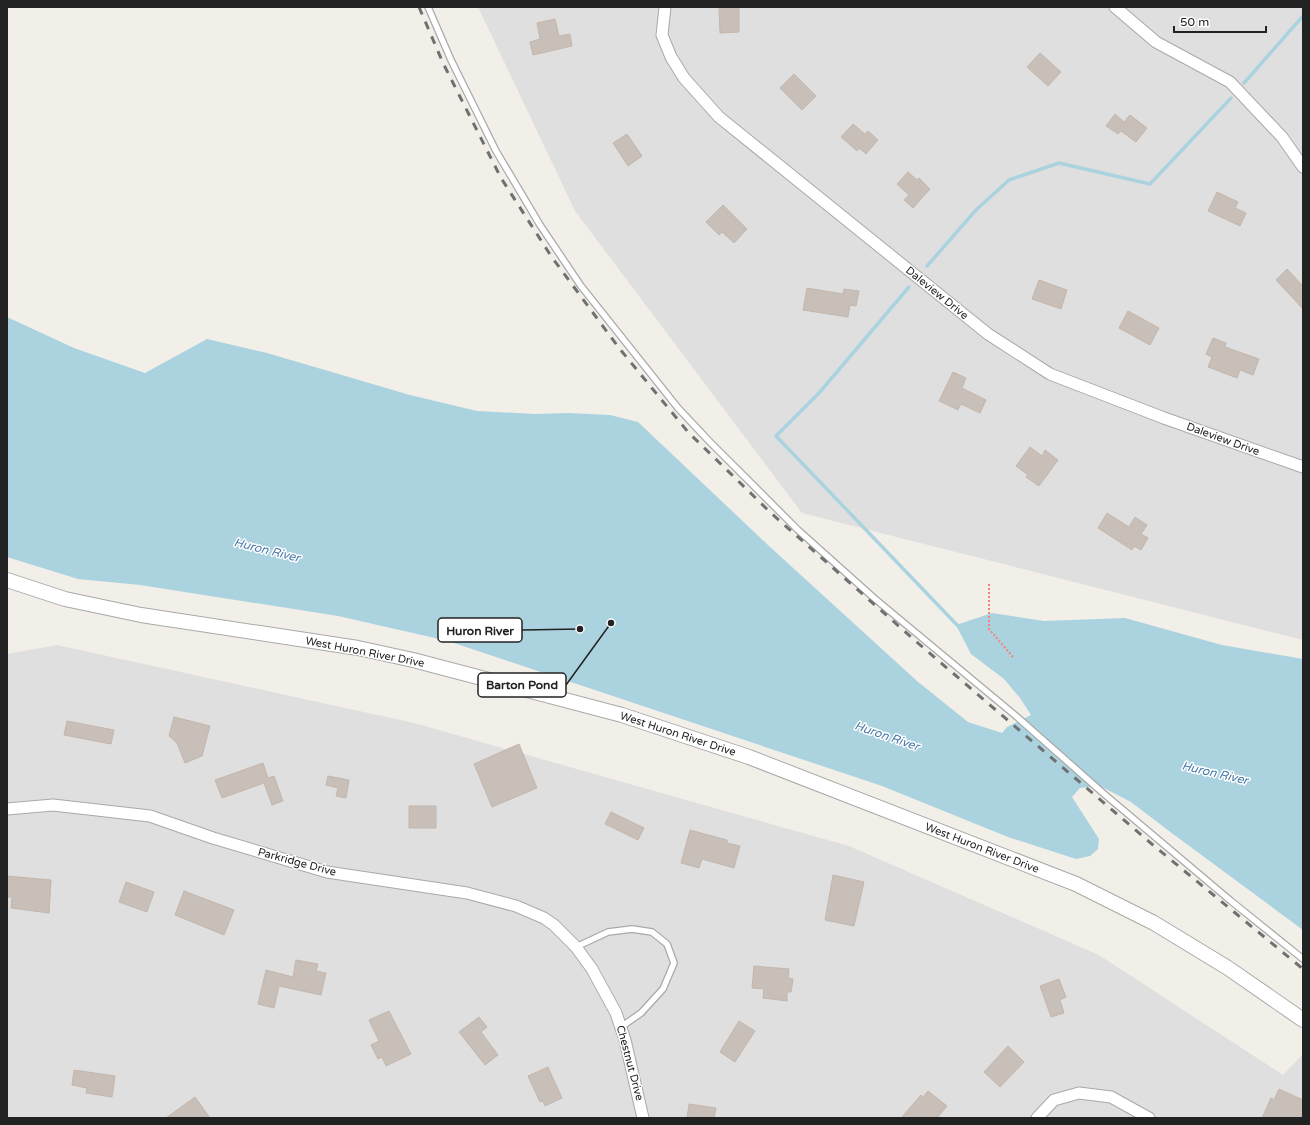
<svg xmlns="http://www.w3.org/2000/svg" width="1310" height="1125" font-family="'Varela Round',sans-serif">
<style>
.residential{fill:#e0dfdf}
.water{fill:#aad3df}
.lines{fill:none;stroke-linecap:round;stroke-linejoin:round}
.stream{stroke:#aad3df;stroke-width:3.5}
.building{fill:#c7bfb8;stroke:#c4b6ab}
.service-casing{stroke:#a9a9a9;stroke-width:8}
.minor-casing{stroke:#a9a9a9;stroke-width:13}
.tertiary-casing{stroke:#a9a9a9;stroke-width:16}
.path{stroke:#fa8072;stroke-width:2;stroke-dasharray:2 2;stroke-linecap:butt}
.service{stroke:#fff;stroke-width:5.5}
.minor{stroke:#fff;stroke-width:11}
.tertiary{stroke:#fff;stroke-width:14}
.rail{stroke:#707070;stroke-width:3;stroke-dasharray:8 8;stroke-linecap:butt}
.labels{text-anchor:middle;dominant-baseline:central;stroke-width:3;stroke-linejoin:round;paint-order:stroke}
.street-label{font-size:11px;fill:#222;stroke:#fff}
.water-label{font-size:12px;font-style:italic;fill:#4a7aab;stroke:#fff}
.leader{fill:none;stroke:#222;stroke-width:1.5}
.callout-dot{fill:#222;stroke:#fff;stroke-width:1.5}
.callout{fill:#fff;stroke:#222;stroke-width:1.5}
.callout-label{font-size:12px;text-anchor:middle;font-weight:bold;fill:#222}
</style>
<rect width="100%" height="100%" fill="#f2efe9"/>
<path class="residential" d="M478 7H1303V640L802 513 575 211Z
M57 645 414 723 849 846 1099 955 1283 1075 1303 1054V1118H7V654Z"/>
<path class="water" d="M7 317 74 348 145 373 207 339 267 353 410 395 477 411 535 414 568 413 610 415 638 422 769 546 917 681 968 722 1002 733 1007 727 1031 715 1020 698 1004 679 971 654 956 625 992 613 1044 621 1125 618 1222 645 1303 659V930L1173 834 1131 802 1100 786 1080 788 1072 797 1099 839 1098 849 1090 856 1076 859 1008 837 882 786 448 641 338 616 140 585 78 579 7 557Z"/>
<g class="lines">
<path class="stream" d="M1244 83 1303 16
M927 266 976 210 1009 180 1059 163 1150 184 1231 98
M909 287 819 393 776 436 959 627"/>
</g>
<path class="building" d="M719 7H739V32L720 33Z
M555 19 559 36 570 34 572 46 533 55 530 42 540 39 537 23Z
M1040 53 1061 72 1048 86 1027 67Z
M794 74 816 96 802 110 780 88Z
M1115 114 1124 122 1130 115 1147 128 1136 142 1121 131 1118 134 1106 126Z
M853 124 865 134 868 131 878 140 866 154 859 148 857 151 841 137Z
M627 134 642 156 628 166 613 143Z
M908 172 917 180 919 178 930 189 913 208 904 200 909 195 897 184Z
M1217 192 1238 202 1235 208 1246 213 1240 226 1208 211Z
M723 205 747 229 734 243 722 232 719 235 706 222Z
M1287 269 1303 286V309L1276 280Z
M1039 280 1067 290 1061 309 1032 299Z
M807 288 843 294 844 289 859 291 856 306 850 305 848 317 803 310Z
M1128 311 1159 328 1150 345 1119 328Z
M1213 338 1226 343 1225 347 1259 359 1253 375 1240 370 1237 378 1208 367 1212 357 1206 354Z
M953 372 966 378 962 388 986 400 980 413 961 404 958 410 939 401Z
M1030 447 1042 456 1045 450 1058 460 1039 486 1026 477 1028 475 1016 466Z
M1107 513 1129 527 1135 517 1147 525 1141 534 1148 538 1141 550 1134 546 1132 550 1098 528Z
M174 717 210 726 202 756 185 763 177 743 169 736Z
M67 721 114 730 111 744 64 735Z
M519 744 537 788 492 807 474 764Z
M263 763 268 778 274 776 283 801 272 805 264 783 222 798 215 780Z
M328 776 349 780 346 798 336 796 338 788 326 785Z
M409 806H436V828H409Z
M611 812 644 828 638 840 605 824Z
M690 830 727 840V843L740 846 734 868 702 859 699 868 681 863Z
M833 875 864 882 854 926 825 920Z
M7 876 51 880 49 913 11 908 12 897H7Z
M126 882 154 892 147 912 119 902Z
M184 891 234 910 224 935 175 915Z
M296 960 318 964 316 971 326 973 321 995 279 986 274 1008 258 1004 266 970 293 977Z
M754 966 789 969 788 978 793 979 791 992H787V1001L763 998 764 989 752 988Z
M1059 979 1066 997 1060 1000 1064 1013 1051 1017 1040 986Z
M389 1011 411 1054 386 1066 382 1057 378 1059 371 1045 379 1041 369 1020Z
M479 1017 487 1027 481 1032 498 1055 485 1065 459 1032Z
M739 1021 755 1031 735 1062 720 1052Z
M1008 1046 1024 1062 1000 1087 984 1072Z
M548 1067 562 1098 545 1106 543 1101 540 1102 528 1076Z
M74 1070 115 1076 112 1097 86 1093 87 1088 72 1085Z
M1279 1089 1303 1100V1118H1262L1271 1098 1274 1100Z
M928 1091 947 1106 937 1118H901L921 1095 923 1097Z
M195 1097 210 1118H166Z
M689 1104 716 1108 714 1118H687Z"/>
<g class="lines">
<g class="service-casing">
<path id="service" d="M428 7 451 60 496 151 540 225 581 286 678 408 709 441 798 530 874 598 1016 716 1103 793 1231 901 1303 959
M576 947 608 932 632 929 652 932 667 944 674 963 663 989 641 1013 621 1027"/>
</g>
<g class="minor-casing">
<path id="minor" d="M665 7 662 35 671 57 684 78 719 117 988 334 1050 374 1164 418 1303 467
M1115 7 1156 42 1230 82 1282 137 1303 167
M7 809 53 805 150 816 213 838 327 872 467 893 516 906 544 918 554 925 576 947 592 969 616 1013 625 1040 643 1118
M1037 1118 1054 1100 1079 1093 1111 1097 1149 1118"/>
</g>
<g class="tertiary-casing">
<path id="tertiary" d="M7 580 65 599 141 615 358 648 413 660 622 715 749 757 1076 884 1154 923 1228 968 1303 1020"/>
</g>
<path class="path" d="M989 584V629L1013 657"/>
<use href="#service" class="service"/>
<use href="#minor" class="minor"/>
<use href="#tertiary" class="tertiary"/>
<path class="rail" d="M419 7 443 63 501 178 551 256 619 348 688 432 772 514 919 644 1153 845 1303 969"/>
</g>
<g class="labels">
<g class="street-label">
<text transform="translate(937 293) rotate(39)">Daleview Drive</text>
<text transform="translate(1223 439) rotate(20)">Daleview Drive</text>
<text transform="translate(365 652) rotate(11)">West Huron River Drive</text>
<text transform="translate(678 734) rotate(18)">West Huron River Drive</text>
<text transform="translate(982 848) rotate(21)">West Huron River Drive</text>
<text transform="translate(297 862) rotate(15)">Parkridge Drive</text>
<text transform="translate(630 1063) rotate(75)">Chestnut Drive</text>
</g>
<g class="water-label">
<text transform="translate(267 550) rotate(14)">Huron River</text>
<text transform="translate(887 736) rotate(19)">Huron River</text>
<text transform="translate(1215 773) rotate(13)">Huron River</text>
</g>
</g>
<path class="leader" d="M580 629L522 630M611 623L566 685"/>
<g class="callout-dot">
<circle cx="580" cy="629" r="4"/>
<circle cx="611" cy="623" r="4"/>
</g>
<g class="callout">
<rect x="438" y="618" width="84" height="24" rx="4"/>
<rect x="478" y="673" width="88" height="24" rx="4"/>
</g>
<g class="callout-label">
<text x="480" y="635">Huron River</text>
<text x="522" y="689">Barton Pond</text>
</g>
<rect width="1310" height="1125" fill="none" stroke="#222222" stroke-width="16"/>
<path d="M1174 26v6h92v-6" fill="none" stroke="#222222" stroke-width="2"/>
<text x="1180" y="26" font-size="12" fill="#222222" stroke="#ffffff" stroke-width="3" paint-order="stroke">50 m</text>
</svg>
